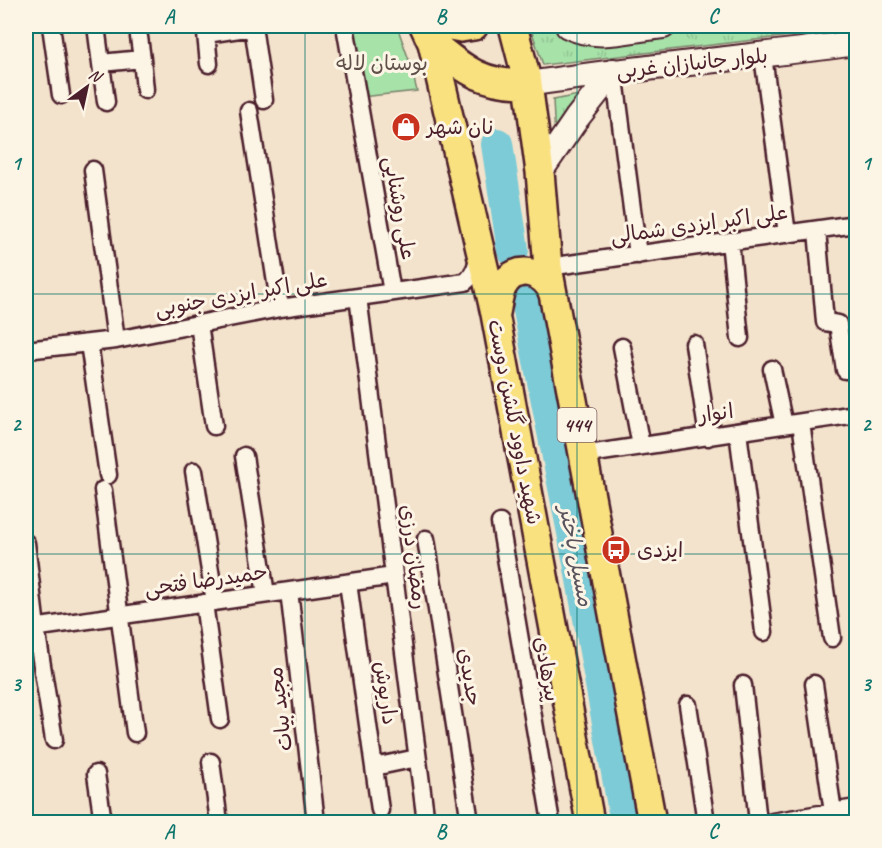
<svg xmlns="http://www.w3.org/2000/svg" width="882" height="848" font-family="Caveat,'Playpen Sans Arabic',sans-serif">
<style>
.grass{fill:url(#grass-tufts);stroke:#78816a;stroke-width:1.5}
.park{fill:#a7e3a9;stroke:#78816a;stroke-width:1.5}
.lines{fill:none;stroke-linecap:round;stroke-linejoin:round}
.river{stroke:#7bcbd6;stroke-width:32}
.street-casing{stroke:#4a1f2b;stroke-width:21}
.secondary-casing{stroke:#4a1f2b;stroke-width:28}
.primary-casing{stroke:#4a1f2b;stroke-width:32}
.street{stroke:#fcf5e5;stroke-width:16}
.secondary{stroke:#fcf5e5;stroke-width:24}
.primary{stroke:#fae180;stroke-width:27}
.grid{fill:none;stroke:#0f766e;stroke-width:1.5;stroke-opacity:0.55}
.labels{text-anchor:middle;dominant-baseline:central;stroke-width:6;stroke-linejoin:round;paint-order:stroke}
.shield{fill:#fcf5e5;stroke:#7f5f63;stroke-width:1.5}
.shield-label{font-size:20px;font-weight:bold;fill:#4a1f2b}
.park-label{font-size:21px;fill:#61504a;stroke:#fcf5e5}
.street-label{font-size:21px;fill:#4a1f2b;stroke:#fcf5e5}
.poi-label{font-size:21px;fill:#4a1f2b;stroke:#fcf5e5;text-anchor:start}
.water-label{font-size:22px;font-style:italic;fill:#59535e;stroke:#fcf5e5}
.neatline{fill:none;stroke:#0f766e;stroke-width:2}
.grid-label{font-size:20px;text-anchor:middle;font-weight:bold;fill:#0f766e}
</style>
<defs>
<pattern id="grass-tufts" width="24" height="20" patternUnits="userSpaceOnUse" patternTransform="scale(1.5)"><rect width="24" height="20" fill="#a7e3a9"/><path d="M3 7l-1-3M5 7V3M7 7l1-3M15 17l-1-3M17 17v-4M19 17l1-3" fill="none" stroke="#91c292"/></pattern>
</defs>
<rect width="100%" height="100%" fill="#f4e3cc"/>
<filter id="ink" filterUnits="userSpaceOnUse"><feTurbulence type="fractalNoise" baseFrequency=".0167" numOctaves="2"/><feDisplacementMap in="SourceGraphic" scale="12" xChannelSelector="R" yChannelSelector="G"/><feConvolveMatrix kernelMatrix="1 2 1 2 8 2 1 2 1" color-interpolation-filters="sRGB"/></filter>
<g filter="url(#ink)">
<path class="grass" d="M530 26H551L562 32 651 33 738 26H856V28L543 65Z
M594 92 566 112 555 140 553 100Z"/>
<path class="park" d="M350 26H397L410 63 417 91 361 97Z"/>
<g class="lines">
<path class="river" d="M497 144 513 250
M525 290 579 563 626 822"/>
<g class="street-casing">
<path id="street" d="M51 26 61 95
M96 26 106 102
M205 26 206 34 253 27
M253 26 264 100
M345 26 392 292
M206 34 209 64
M763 56 787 234
M142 59 145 90
M101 63 142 59 139 37
M614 71 638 255
M249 111 280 308
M93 170 116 340
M817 230 825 322 838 324 845 370
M730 241 740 338
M548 267 856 224
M358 297 426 822
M199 324 214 426
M89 343 108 475
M694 344 708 437
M622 347 641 446
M26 350 116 340 280 308 465 282C473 276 479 263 478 253
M772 369 784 425
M801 423 832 638
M738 432 764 632
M582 455 856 414
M244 456 266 594
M194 471 215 602
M103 490 135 733
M500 523 551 822
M426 539 470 822
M26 543 36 628 54 740
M348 583 380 810
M289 591 316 822
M204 603 220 719
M26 629 394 576
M814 684 833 812
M743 685 758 822
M688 705 706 822
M211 762 219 822
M374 767 417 758
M96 774 103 822
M772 822 856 808"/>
</g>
<g class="secondary-casing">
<path id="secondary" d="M568 26C596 41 632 29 663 26
M528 84C637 67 747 58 856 43
M540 172 577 118 614 71"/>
</g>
<g class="primary-casing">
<path id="primary" d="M424 26 432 43 495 314 590 822
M450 26 461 28 474 26
M513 26 528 84 540 172 548 267 652 822
M432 43C467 71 481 84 528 84
M496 313C498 305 498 294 503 286 516 262 546 272 553 294"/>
</g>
<use href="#street" class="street"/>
<use href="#secondary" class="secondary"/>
<use href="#primary" class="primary"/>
</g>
</g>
<path class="grid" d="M305 26V822M577 26V822M26 294H856M26 554H856"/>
<defs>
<g id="shop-disc" transform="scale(1.5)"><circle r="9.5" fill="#c8321e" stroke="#fcf5e5"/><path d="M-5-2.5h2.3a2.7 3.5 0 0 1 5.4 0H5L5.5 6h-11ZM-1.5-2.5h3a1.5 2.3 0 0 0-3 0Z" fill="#fff"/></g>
<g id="bus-disc" transform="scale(1.5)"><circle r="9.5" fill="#c8321e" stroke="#fcf5e5"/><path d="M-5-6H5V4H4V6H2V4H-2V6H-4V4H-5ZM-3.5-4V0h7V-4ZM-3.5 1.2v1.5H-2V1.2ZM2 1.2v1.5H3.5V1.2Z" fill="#fff"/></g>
</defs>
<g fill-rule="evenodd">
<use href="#shop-disc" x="406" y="127"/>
<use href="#bus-disc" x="616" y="550"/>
</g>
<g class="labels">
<rect class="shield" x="557.5" y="408" width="39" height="34" rx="4.5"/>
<g class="shield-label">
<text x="577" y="425">444</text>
</g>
<g class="park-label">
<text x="382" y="63">بوستان لاله</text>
</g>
<g class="street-label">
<text transform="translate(692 63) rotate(-6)">بلوار جانبازان غربی</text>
<text transform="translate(400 208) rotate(80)">علی روشنایی</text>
<text transform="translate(699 224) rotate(-8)">علی اکبر ایزدی شمالی</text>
<text transform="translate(241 294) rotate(-10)">علی اکبر ایزدی جنوبی</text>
<text transform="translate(716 413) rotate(-8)">انوار</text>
<text transform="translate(515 422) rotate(79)">شهید داوود گلشن دوست</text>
<text transform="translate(414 557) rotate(83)">رمضان درزی</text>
<text transform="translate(206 580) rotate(-8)">حمیدرضا فتحی</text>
<text transform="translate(547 669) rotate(80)">پیرهادی</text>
<text transform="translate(470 677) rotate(81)">جدیدی</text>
<text transform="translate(386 693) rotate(82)">داریوش</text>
<text transform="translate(280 709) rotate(-97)">مجید بیات</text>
</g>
<g class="poi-label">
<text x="427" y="127">نان شهر</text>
<text x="637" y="550">ایزدی</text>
</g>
<g class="water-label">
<text transform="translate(576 556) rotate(79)">مسیل باختر</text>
</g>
</g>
<rect width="882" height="848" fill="none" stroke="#fcf5e5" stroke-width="66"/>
<g transform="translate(87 87) rotate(33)" stroke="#fcf5e5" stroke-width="4.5" paint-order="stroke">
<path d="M0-4.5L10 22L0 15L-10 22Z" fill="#4a1f2b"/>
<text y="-9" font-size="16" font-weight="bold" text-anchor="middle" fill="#4a1f2b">N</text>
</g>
<rect x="33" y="33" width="816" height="782" class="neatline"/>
<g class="grid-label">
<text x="169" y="23">A</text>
<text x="441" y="23">B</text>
<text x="713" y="23">C</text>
<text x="16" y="170">1</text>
<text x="866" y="170">1</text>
<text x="16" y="431">2</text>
<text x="866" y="431">2</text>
<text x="16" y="691">3</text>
<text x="866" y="691">3</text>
<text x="169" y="838">A</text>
<text x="441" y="838">B</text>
<text x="713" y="838">C</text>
</g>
</svg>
